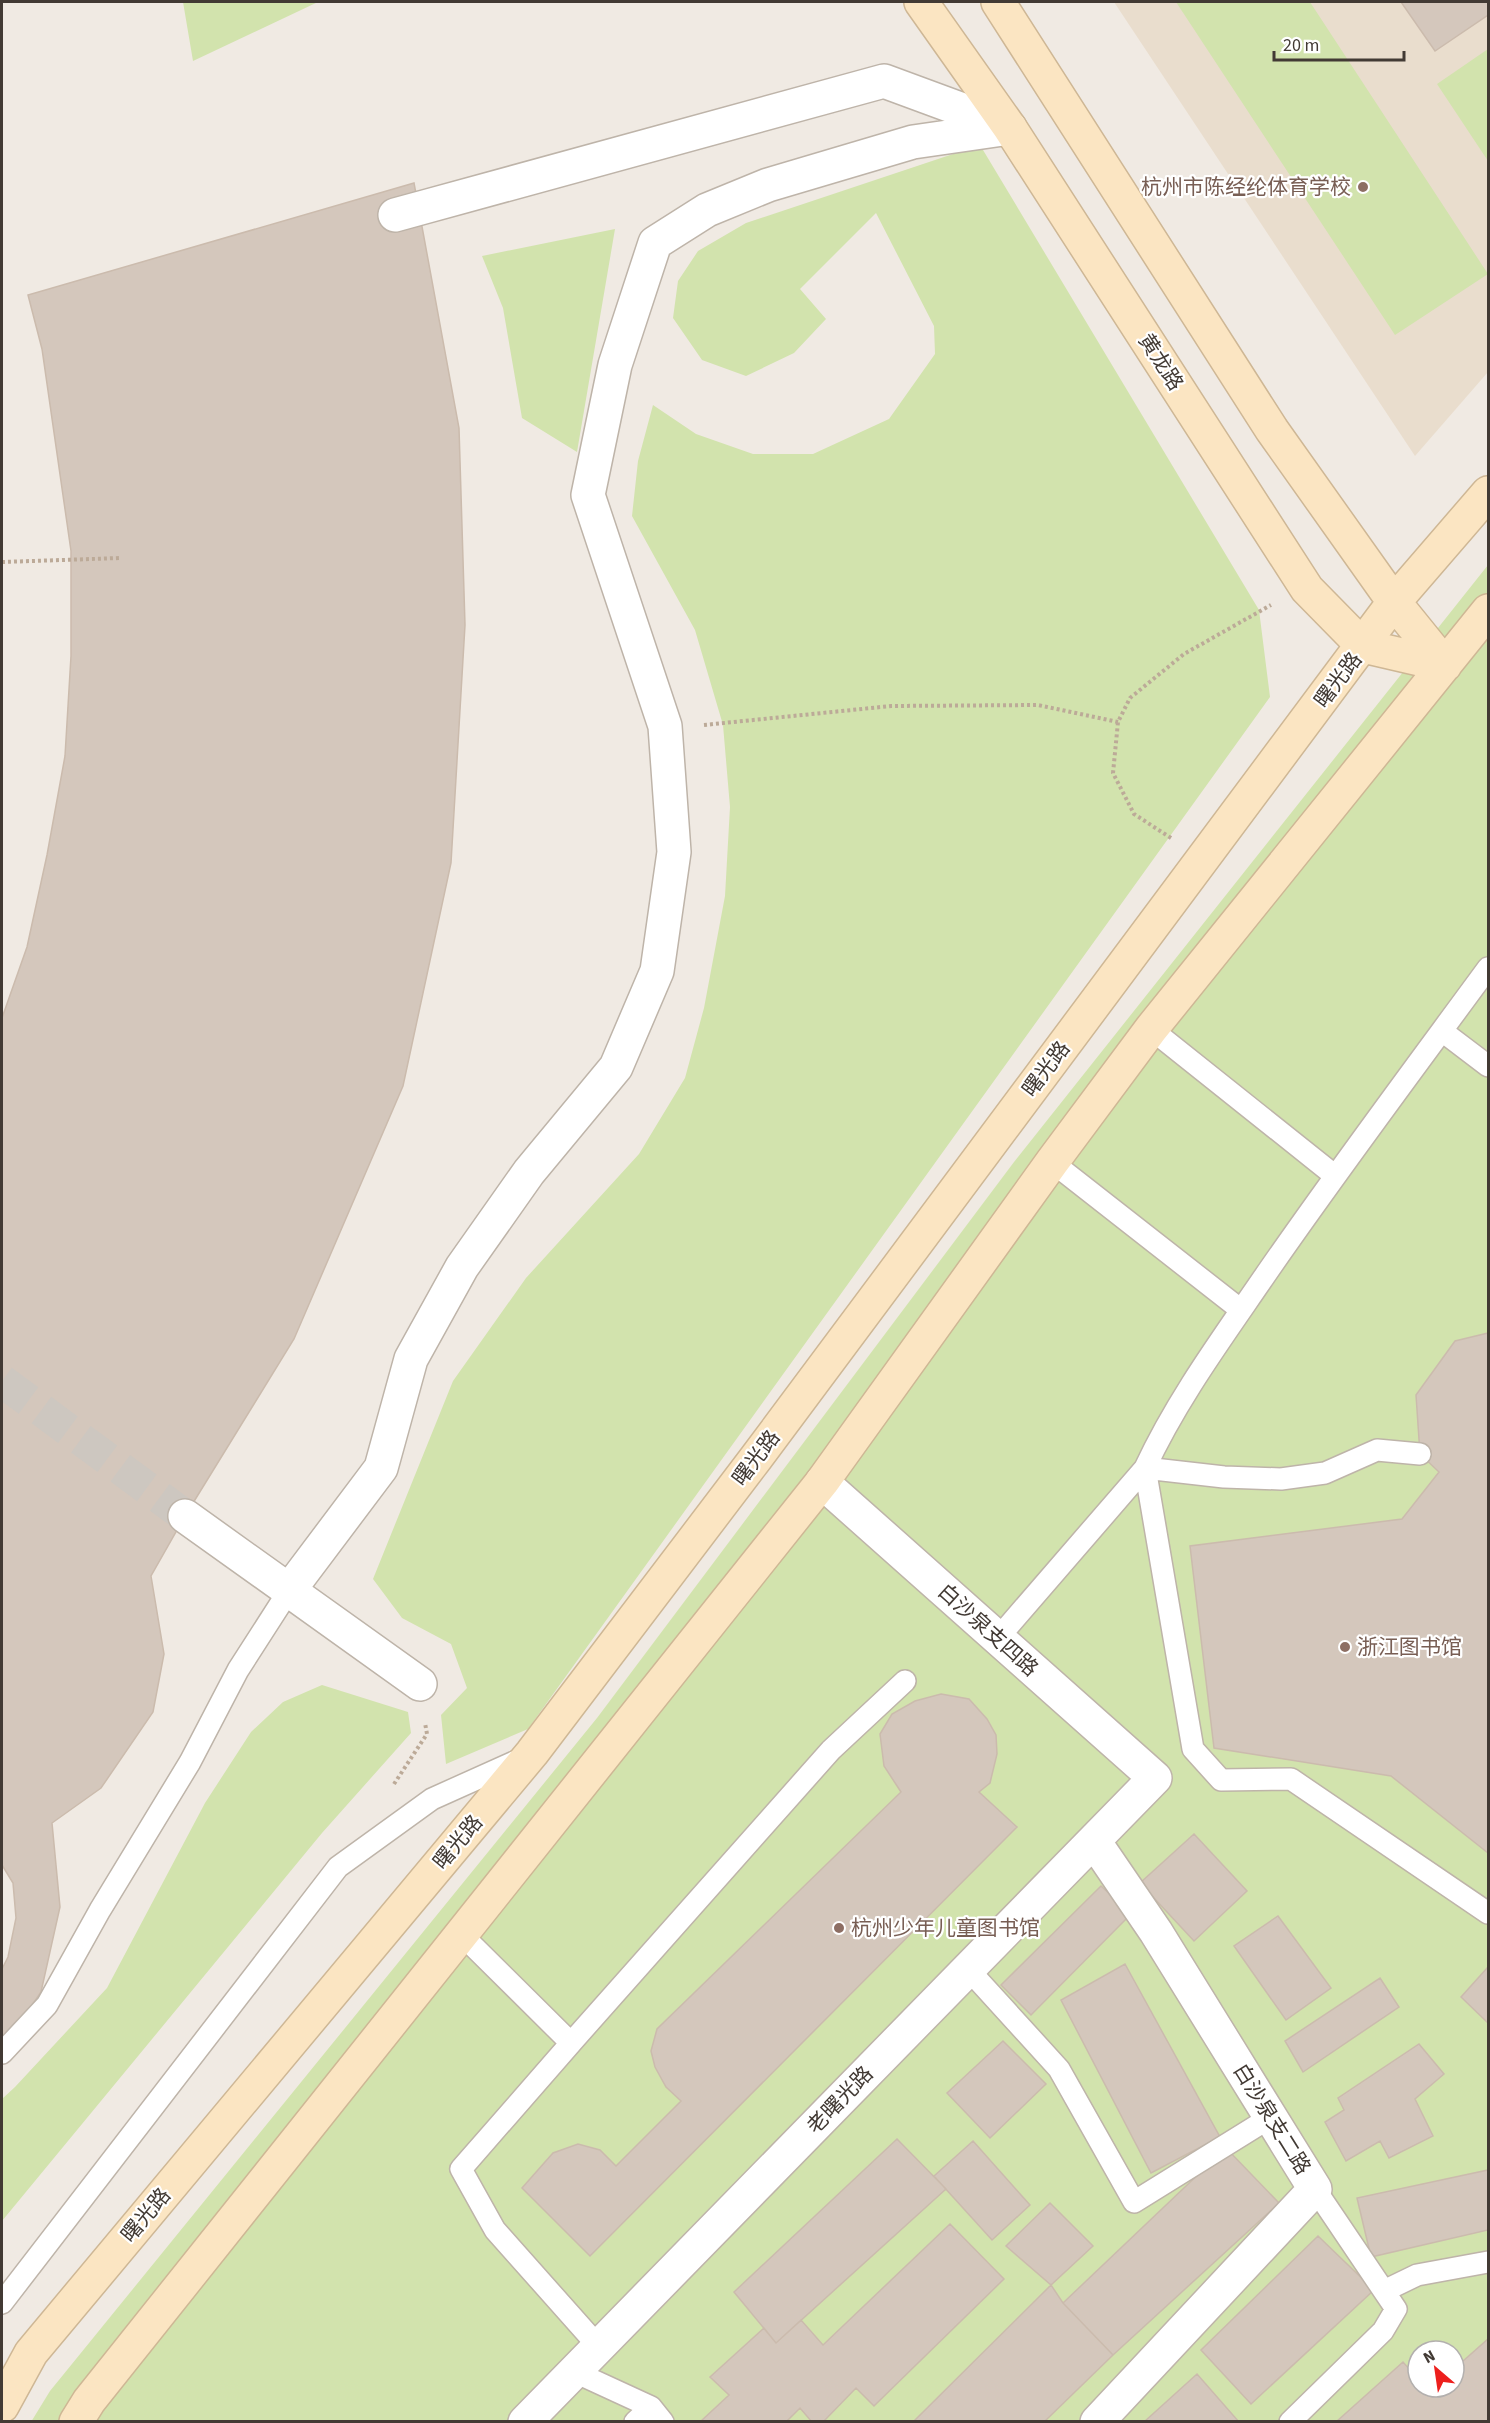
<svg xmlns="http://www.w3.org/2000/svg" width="1490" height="2423" font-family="'Source Sans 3','Noto Sans SC',sans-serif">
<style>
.education{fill:#e9ddcd}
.green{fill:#d2e3ad;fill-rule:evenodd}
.building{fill:#d4c7bc;stroke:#cbbbad;stroke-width:1.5}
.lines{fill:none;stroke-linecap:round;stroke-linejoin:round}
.minor-tunnel{stroke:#cdc7c0;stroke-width:33;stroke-dasharray:33 16;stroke-linecap:butt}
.service-casing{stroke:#beb4a9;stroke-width:24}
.minor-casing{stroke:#beb4a9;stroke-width:36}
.secondary-casing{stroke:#ceb795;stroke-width:36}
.path{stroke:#bcaa98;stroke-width:4;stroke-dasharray:3 3;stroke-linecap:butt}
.service{stroke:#fff;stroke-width:21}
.minor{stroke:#fff;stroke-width:33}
.secondary{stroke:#fbe5c2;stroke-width:33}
.education-dot{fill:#8d6e63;stroke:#fff;stroke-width:2}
.labels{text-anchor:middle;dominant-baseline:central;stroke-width:4.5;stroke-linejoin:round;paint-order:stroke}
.education-label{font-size:21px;fill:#785e54;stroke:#fff;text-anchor:start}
.street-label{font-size:21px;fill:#423a34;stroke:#fff}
</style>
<rect width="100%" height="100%" fill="#f0eae3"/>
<path class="education" d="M1114 2H1488V372L1415 456Z"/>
<path class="green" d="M183 2H318L193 61Z
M1176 2H1310L1488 274 1395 335Z
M1488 49V161L1437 84Z
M980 145 1259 610 1270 697 528 1729 446 1764 441 1715 467 1688 451 1644 402 1618 373 1579 453 1381 526 1278 639 1154 685 1078 704 1008 725 896 730 807 723 725 695 630 632 516 638 461 653 405 696 434 753 454H813L889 419 935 354 934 326 876 213 800 289 826 319 794 353 746 376 702 360 673 318 678 281 698 251 746 223Z
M615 229 577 452 522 418 503 308 482 256Z
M1488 565V2421L31 2422 50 2391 597 1718 1014 1162ZM1418 2351H1454V2387H1418Z
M322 1685 408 1712 411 1733 322 1833 2 2221V2099L15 2087 107 1988 205 1803 251 1732 283 1702Z"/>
<path class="building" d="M1401 2H1488V15L1435 51Z
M414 183 459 428 465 625 451 863 403 1086 294 1339 185 1516 151 1576 164 1654 153 1712 101 1788 52 1823 60 1907 41 1992 16 2029 2 2043V1969L8 1957 16 1918 13 1883 2 1865V1018L27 947 47 855 65 756 71 656V551L42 349 28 295Z
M1488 1333V1853L1391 1776 1214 1748 1190 1546 1402 1519 1439 1472 1420 1454 1416 1395 1455 1341Z
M941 1694 969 1699 987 1719 996 1735 997 1754 990 1783 979 1792 1017 1827 590 2256 522 2188 553 2153 578 2144 600 2150 616 2166 681 2101 666 2087 655 2067 651 2051 657 2029 901 1792 884 1766 880 1734 892 1714 915 1701Z
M1194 1834 1247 1891 1194 1941 1140 1883Z
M1101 1886 1131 1914 1031 2015 1001 1985Z
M1278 1916 1331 1988 1286 2020 1234 1946Z
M1125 1964 1220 2137 1151 2173 1061 2000Z
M1488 1967V2023L1461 1997Z
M1380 1978 1399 2007 1303 2072 1285 2041Z
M1003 2041 1046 2084 990 2138 947 2093Z
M1419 2044 1444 2074 1415 2099 1433 2136 1389 2158 1380 2141 1346 2161 1325 2122 1344 2110 1338 2098Z
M897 2139 946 2189 776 2343 734 2292Z
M973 2141 1030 2205 992 2240 934 2176Z
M1226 2148 1279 2203 1113 2355 1063 2303Z
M1488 2170V2230L1371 2257 1357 2198Z
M1050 2203 1093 2246 1051 2285 1006 2246Z
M950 2224 1004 2279 874 2406 856 2388 823 2422H812L800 2408 786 2422H700L729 2395 710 2377 764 2328 776 2343 801 2320 823 2345Z
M1318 2236 1374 2290 1251 2404 1201 2350Z
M1051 2285 1063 2303 1113 2355 1044 2422H913Z
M1488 2339V2422H1336L1403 2362 1418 2379V2387H1425L1429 2392 1434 2387H1454V2369Z
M1197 2374 1239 2422H1144Z"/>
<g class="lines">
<path class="minor-tunnel" d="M2 1381 185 1516"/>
<g class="service-casing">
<path id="service" d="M1488 968C1413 1070 1338 1170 1266 1274 1223 1337 1177 1399 1145 1468L1193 1749 1221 1780 1291 1779 1488 1913
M1151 1029 1334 1175
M1442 1031 1488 1066
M1052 1162 1241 1310
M998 1638 1145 1468 1224 1477 1281 1479 1325 1473 1377 1450 1420 1454
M462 1935 571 2043 461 2169 495 2230 599 2347
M968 1969 1059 2069 1134 2202 1271 2117
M571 2043 831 1750 905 1681
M2 2053 47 2005 100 1910 190 1762 238 1670 290 1589
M1384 2291 1417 2275 1488 2262
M2 2303 338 1867 432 1799 521 1759
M575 2372 651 2407 663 2422
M635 2422 651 2407
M1290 2422 1383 2331 1396 2309 1315 2189"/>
</g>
<g class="minor-casing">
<path id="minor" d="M395 215 884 81 1006 126
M185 1516 420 1684
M290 1589 381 1468 411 1359 462 1267 529 1172 616 1067 657 971 674 852 665 726 588 495 615 365 655 243 707 210 768 185 913 142 1010 128
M1094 1841 1156 1932 1315 2189 1097 2422
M525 2422 1155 1778 822 1482"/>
</g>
<g class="secondary-casing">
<path id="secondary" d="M921 2 1010 128 1307 589 1363 646 1445 665
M998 2 1272 430 1394 602 1445 665
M2 2406 31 2353 532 1753 756 1458 1394 602 1488 493
M76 2422 89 2401 822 1482 1052 1162 1151 1029 1488 611"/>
</g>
<path class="path" d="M2 562 121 558
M704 725 891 706 1038 705 1118 722
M1171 838 1134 814 1113 773 1118 722 1130 698 1184 654 1271 605
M394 1784 427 1734 425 1723"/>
<use href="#service" class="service"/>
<use href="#minor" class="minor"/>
<use href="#secondary" class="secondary"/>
</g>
<g class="education-dot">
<circle cx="1363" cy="187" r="6"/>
<circle cx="1345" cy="1647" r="6"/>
<circle cx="839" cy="1928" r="6"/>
</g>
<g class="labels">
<g class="education-label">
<text x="1351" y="187" text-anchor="end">杭州市陈经纶体育学校</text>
<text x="1357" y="1647">浙江图书馆</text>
<text x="851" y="1928">杭州少年儿童图书馆</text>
</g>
<g class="street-label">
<text transform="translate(1161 362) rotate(57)">黄龙路</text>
<text transform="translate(1338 680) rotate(-53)">曙光路</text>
<text transform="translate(1046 1069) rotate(-53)">曙光路</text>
<text transform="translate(756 1458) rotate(-53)">曙光路</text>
<text transform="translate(988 1630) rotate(42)">白沙泉支四路</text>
<text transform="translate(458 1842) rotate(-50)">曙光路</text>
<text transform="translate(840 2100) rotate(-46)">老曙光路</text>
<text transform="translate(1272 2119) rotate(58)">白沙泉支二路</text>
<text transform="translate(146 2215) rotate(-50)">曙光路</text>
</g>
</g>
<rect width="1490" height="2423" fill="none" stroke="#423a34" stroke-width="6"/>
<g transform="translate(1436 2369) rotate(331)"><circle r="28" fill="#ffffff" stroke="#b3b0ae" stroke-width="1.5"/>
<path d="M0-4.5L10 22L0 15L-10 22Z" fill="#ed1f1d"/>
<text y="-9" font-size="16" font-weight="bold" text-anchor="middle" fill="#423a34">N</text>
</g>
<path d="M1274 51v9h130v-9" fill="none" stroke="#423a34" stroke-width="3"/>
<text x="1283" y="51" font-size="18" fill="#423a34" stroke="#ffffff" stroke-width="4.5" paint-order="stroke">20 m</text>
</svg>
